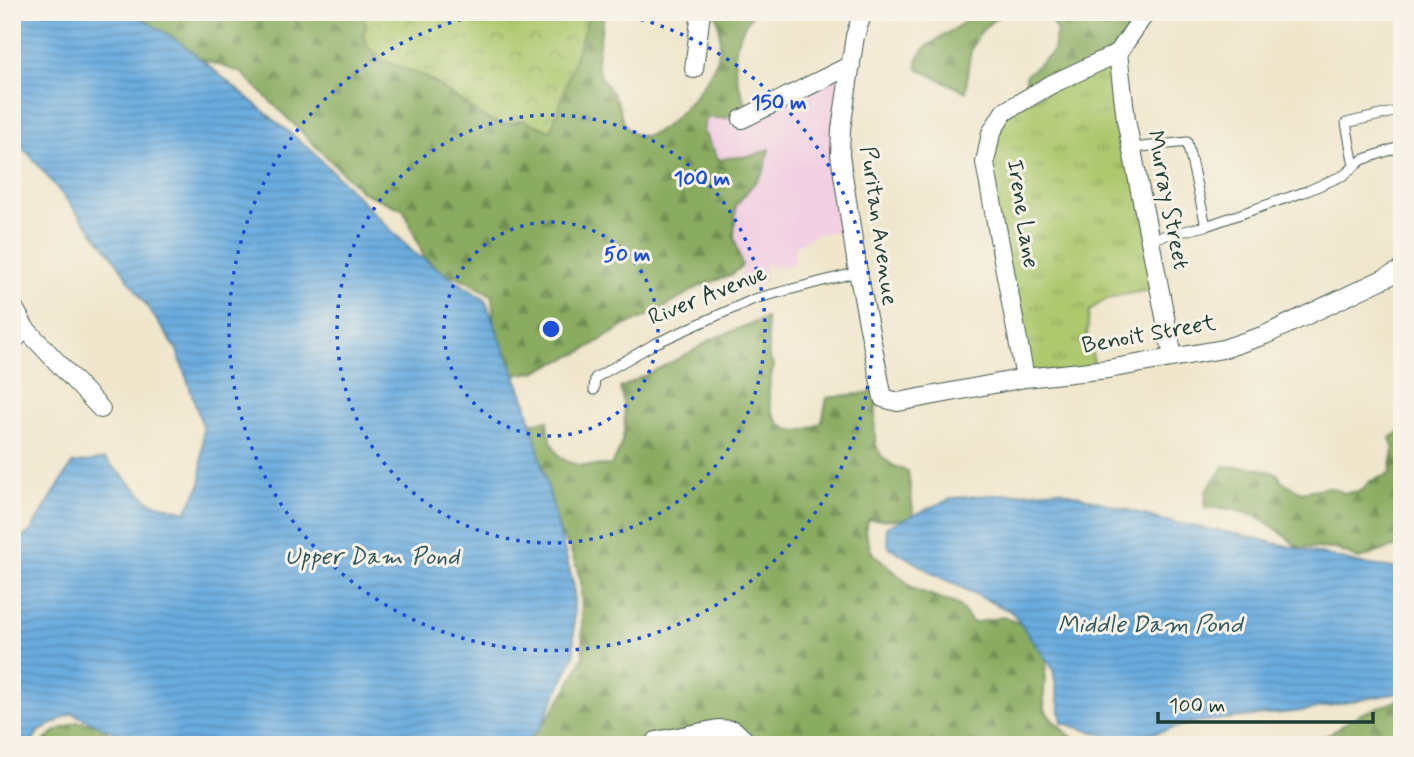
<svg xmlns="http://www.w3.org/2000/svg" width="1414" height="757" font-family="Mynerve,sans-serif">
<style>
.built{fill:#f2cfe2}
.grass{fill:url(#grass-tufts);stroke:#668251;stroke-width:2}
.forest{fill:url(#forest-firs);stroke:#54744a;stroke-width:2}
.park{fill:url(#park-crowns);stroke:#668251;stroke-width:2}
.water{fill:url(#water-rules);stroke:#44748a;stroke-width:2}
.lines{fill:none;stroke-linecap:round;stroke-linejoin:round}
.service-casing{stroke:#3e564b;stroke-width:11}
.minor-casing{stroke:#3e564b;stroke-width:20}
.service{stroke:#fff;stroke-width:9}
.minor{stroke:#fff;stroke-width:18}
.ring{fill:none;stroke:#1d4ed8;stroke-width:3.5;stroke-dasharray:3.5 7}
.labels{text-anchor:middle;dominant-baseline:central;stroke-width:6;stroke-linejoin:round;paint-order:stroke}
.street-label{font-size:23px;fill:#1f3d34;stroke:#f7f3e8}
.water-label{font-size:24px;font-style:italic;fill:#32595f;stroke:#f7f3e8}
.centre{fill:#1d4ed8;stroke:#f7f3e8;stroke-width:3.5}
.ring-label{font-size:21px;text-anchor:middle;font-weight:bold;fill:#1d4ed8;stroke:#f7f3e8;stroke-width:6;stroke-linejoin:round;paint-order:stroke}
</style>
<defs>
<pattern id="grass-tufts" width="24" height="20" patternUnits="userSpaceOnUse" patternTransform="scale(1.75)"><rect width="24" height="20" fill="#aec86e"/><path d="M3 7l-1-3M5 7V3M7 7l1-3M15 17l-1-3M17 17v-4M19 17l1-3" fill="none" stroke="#8da45b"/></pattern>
<pattern id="forest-firs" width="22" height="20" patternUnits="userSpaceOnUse" patternTransform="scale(1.75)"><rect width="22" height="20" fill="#8aac61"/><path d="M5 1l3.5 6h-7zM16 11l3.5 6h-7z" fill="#708d51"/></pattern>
<pattern id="park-crowns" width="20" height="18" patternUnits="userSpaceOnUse" patternTransform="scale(1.75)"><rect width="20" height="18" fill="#aec86e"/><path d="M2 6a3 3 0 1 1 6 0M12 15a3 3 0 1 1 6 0" fill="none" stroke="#8da45b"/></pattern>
<pattern id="water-rules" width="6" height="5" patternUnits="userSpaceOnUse" patternTransform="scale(1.75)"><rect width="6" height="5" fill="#6aacdf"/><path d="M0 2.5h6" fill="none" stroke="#578db6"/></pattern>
</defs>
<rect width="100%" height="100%" fill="#f7f3e8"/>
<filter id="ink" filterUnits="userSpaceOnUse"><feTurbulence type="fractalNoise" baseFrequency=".0143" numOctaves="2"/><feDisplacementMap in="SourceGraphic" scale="14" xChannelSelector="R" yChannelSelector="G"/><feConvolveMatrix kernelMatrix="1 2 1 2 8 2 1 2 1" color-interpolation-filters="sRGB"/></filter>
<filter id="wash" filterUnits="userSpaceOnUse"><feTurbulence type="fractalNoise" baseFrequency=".00686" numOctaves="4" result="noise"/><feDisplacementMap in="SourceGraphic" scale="28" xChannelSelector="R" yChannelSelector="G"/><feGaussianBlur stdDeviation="1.57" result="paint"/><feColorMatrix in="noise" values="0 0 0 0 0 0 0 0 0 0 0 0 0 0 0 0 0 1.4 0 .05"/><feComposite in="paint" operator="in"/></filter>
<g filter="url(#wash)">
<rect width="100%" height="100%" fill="#f0e6cc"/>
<path class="built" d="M841 69 848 230 817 234 795 246 794 265 774 267 764 262 765 281 750 290 742 286V266L734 236 736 205 764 171 768 149 749 159 733 156 719 160 703 131 705 120 742 118Z"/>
<path class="grass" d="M1116 54 1157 288C1131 296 1109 291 1089 312L1087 336 1096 368 1024 376C1013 320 972 164 998 118Z"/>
<path class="forest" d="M125 12H359L367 24 363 36C381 68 403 62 430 80 453 94 494 134 523 120L550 131 587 21V12H604C603 24 596 57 597 65 599 80 611 89 617 102 622 114 622 128 634 134 660 148 708 83 716 62 722 47 720 29 717 15H708V12H754C726 48 732 74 750 112L742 118H708L705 121 703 131 719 160C742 154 745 161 769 149L764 171 736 205 734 236 742 266 731 275 700 286 659 311 626 325 581 352 534 372 507 376 495 348 492 295 459 277 442 273 424 257 404 210 362 192 242 73 193 56Z
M980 12H1006C969 32 969 53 966 92L918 69 917 60 926 47Z
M1046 12H1134L1137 14 1116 54 1031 94 1025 76 1052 53 1057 32Z
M766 318 769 357 774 367C759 404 778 450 822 422L827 398 880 391C881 398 877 401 876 408 872 440 873 462 908 471L914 519 868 520 865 531 871 551 914 589 959 605 973 623 1003 617 1047 634C1049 652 1040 700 1046 711 1051 722 1072 737 1082 745H519L547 719 567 689 583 657 581 581 570 548 541 503 525 425 548 420C550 465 572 468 611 465 628 443 627 413 620 388L690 353 710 340Z
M1402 431V544L1359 559 1336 549 1297 547C1270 520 1243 505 1205 508L1206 491 1224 466 1258 468 1278 474 1281 481 1301 492 1329 487 1344 493 1361 491 1370 481 1390 474 1394 449 1390 438Z
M1402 697V745H1303L1304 738C1321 745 1341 725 1355 717 1370 708 1387 708 1402 697Z
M77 722 105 725 111 745H40L54 732Z"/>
<path class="park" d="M359 12H587V21L551 131 523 120 502 125 483 117 428 78 382 60 370 49 363 36 367 24Z"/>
<path class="water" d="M12 12H132L180 42 313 152 413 252 485 300 526 403 574 587V656L541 727 523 745H130L126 738 72 713 37 733 31 745H12V543L30 532 72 464 105 459 150 502 186 512 201 483 203 427 177 350 109 251 29 154 12 140Z
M1059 490 1165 521 1241 535 1362 564 1402 569V692L1302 711 1196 722 1125 741 1062 723 1053 669 1012 612 936 575 889 547 886 527 953 498Z"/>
</g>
<g filter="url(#ink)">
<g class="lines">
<g class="service-casing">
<path id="service" d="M1133 148 1187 142 1206 226 1307 191 1344 175 1362 160 1402 146
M1354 166 1346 123 1402 110
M1150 239 1206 226
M594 390 595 378 654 344 754 299 858 272
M12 443 13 442"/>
</g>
<g class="minor-casing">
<path id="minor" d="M863 12 855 36 841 129 840 155 858 272 883 398 898 402 1025 378 1108 369 1223 349 1265 335 1402 270
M1118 53 1126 120 1173 357
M694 69 701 12
M742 119 851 65
M12 304 25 328 12 343
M25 328 101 409
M1025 378 985 163 991 133 1004 112 1050 85 1118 53 1146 12
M656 741 718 729 734 730 750 745"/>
</g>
<use href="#service" class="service"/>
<use href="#minor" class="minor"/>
</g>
</g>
<g class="ring">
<circle cx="551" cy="329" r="107"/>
<circle cx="551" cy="329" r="214"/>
<path d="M610 12A322 322 0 1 1 492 12"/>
</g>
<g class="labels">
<g class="street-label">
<text transform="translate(1167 200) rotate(79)">Murray Street</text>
<text transform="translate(1022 214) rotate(81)">Irene Lane</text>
<text transform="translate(878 226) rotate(82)">Puritan Avenue</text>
<text transform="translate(708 296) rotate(-22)">River Avenue</text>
<text transform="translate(1149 335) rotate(-10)">Benoit Street</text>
</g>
<g class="water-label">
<text x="372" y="557">Upper Dam Pond</text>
<text x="1150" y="625">Middle Dam Pond</text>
</g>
</g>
<circle cx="551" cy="329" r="10" class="centre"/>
<g class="ring-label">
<text x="779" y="109">150 m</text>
<text x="702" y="185">100 m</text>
<text x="627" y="261">50 m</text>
</g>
<rect width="1414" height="757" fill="none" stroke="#f7f3e8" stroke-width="42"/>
<path d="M1158 712v10h215v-10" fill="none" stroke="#1f3d34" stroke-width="3.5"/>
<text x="1169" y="712" font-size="21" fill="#1f3d34" stroke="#f7f3e8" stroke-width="5" paint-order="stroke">100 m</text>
</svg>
